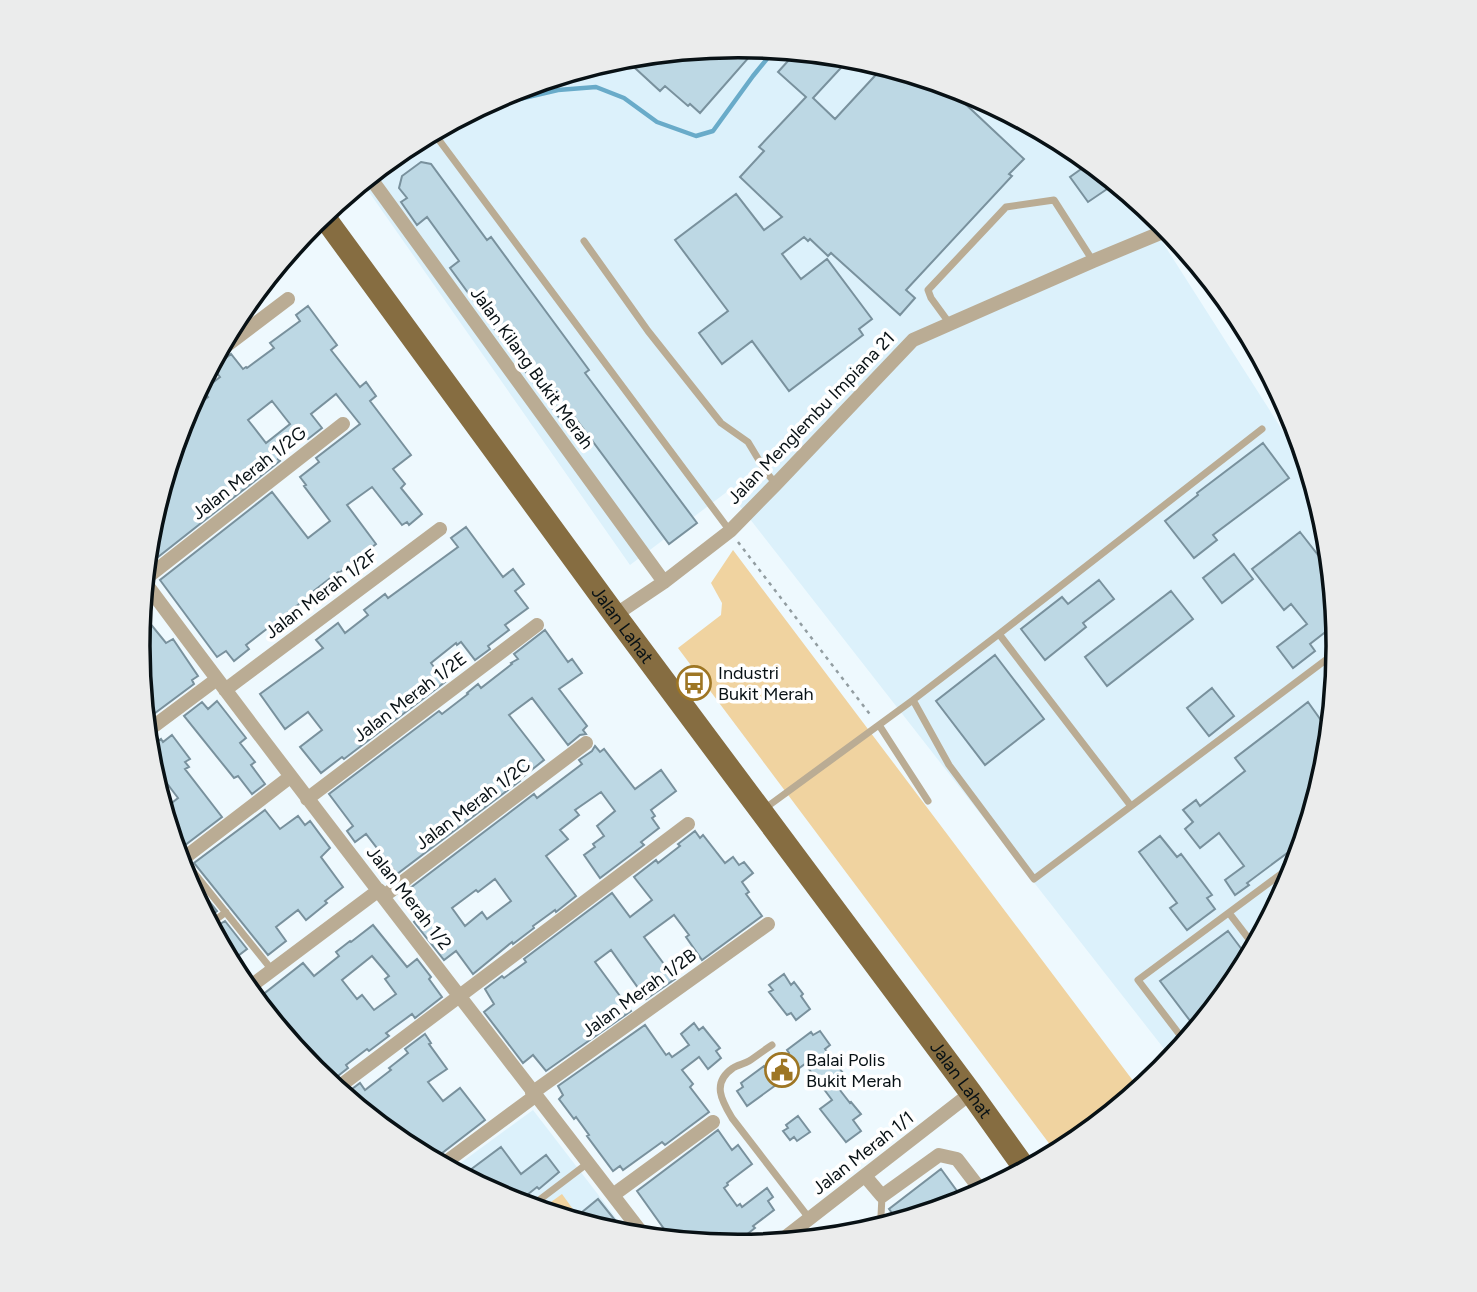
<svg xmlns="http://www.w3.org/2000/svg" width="1477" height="1292" font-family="Figtree,sans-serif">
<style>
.built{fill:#dcf1fb}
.green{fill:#f0d3a0}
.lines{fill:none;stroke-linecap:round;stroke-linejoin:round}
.stream{stroke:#69abc9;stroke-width:4.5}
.building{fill:#bdd8e4;stroke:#79919d;stroke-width:2;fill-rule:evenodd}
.path{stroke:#929da1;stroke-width:2.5;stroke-dasharray:3.5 5;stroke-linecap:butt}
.service{stroke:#baac94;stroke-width:7}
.minor{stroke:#baac94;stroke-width:14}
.primary{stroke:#866d41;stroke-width:23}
.labels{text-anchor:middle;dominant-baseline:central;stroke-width:7;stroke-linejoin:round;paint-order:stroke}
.street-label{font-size:18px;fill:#081115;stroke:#fff}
.poi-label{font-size:18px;fill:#081115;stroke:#fff;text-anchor:start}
.rim{fill:none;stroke:#081115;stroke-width:3.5}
</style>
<rect width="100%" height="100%" fill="#eef9fe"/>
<path class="built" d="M739 46 856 57 969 91 1072 147 1135 199 1311 475 1328 529 1339 646 1327 764 1293 876 1238 980 1172 1059 728 491 630 565 362 182 405 146 509 91 622 57Z
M533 1110 630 1236 621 1235 508 1201 451 1170Z"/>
<path class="green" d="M733 550 1140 1090 1072 1146 1057 1154 678 648 721 615 722 603 711 583Z
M562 1194 583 1223 540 1210Z"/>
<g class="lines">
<path class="stream" d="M453 121 471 117 515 100 558 90 596 87 624 98 657 122 696 136 713 131 753 76 775 49"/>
</g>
<path class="building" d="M739 46 758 47 700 113 690 104 688 106 665 86 660 91 623 57 651 54 661 63 671 52Z
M797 51 851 57 813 98 835 119 884 66 944 84 1024 159 1009 174 1012 176 906 290 915 298 900 315 831 253 828 256 810 239 808 241 804 237 782 254 801 279 827 259 872 319 859 329 863 335 789 391 752 341 722 364 699 333 728 311 675 240 736 194 764 230 782 217 740 177 764 151 759 147 806 97 778 72Z
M421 162 431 164 487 240 491 237 589 370 585 373 697 523 669 544 573 415 563 423 450 268 459 261 427 217 417 225 401 202 407 198 399 188 402 176Z
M1091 162 1116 183 1088 202 1070 177Z
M308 306 337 345 331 350 360 387 366 382 376 396 370 401 411 455 393 469 405 484 401 488 422 514 409 525 407 522 402 525 372 487 347 505 376 544 339 573 338 572 311 593 312 594 246 645 249 649 234 661 226 651 217 657 160 580 272 492 308 538 330 521 304 486 306 485 300 477 319 462 316 458 360 424 336 394 311 414 322 428 308 439 306 437 302 439 278 459 280 461 158 557 156 554 153 556 148 549 150 528 160 495 172 486 165 477 184 416 208 397 203 390 220 377 213 368 231 354 243 369 246 367 247 368 274 348 270 343 300 321 296 315ZM272 401 290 424 266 443 248 420Z
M1263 443 1289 478 1213 535 1217 540 1194 558 1165 521 1198 495 1197 493Z
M466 527 503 577 513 569 524 584 515 591 528 608 505 625 509 630 488 646 490 649 475 660 461 642 457 645 456 643 431 663 445 682 344 759 342 757 321 773 300 747 322 730 308 712 285 729 260 694 323 648 316 640 338 623 345 633 368 615 364 610 385 594 388 598 458 547 451 538Z
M1300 532 1332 573 1337 623 1310 644 1315 651 1293 668 1277 647 1307 624 1291 604 1284 610 1252 569Z
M1234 554 1253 579 1222 603 1203 578Z
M1099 580 1114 599 1083 623 1086 627 1045 660 1021 629 1062 597 1068 604Z
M1171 591 1193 619 1107 686 1085 657Z
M141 616 147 624 149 622 166 643 173 639 198 676 192 680 194 684 151 716 148 712 151 710 143 699 140 664 145 660 139 652 138 646Z
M545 630 568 662 572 659 582 673 559 689 587 726 583 730 586 734 580 735 568 745 532 698 509 715 544 760 519 780 520 781 397 874 366 834 355 842 347 831 353 826 329 794 439 711 442 714 468 694 467 693 478 684 481 688 512 664 511 663 518 659 514 654Z
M995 655 1044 719 985 765 936 701Z
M1212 688 1234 716 1209 736 1187 708Z
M217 701 246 738 240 743 255 762 251 765 265 784 252 794 238 776 234 778 184 716 202 702 208 709Z
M1308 702 1330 733 1327 764 1308 829 1294 839 1298 845 1247 883 1249 885 1235 895 1225 880 1244 866 1219 833 1200 848 1185 829 1193 822 1183 810 1196 800 1200 806 1245 771 1235 758Z
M172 735 190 759 185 762 189 767 185 769 222 817 176 852 164 809 178 798 159 773 154 777 149 763 148 748 161 739 163 742Z
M595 746 600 752 604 749 635 789 661 770 676 791 651 810 655 816 652 818 659 828 641 842 644 845 600 878 584 855 595 847 593 844 604 836 597 826 615 811 601 792 575 810 579 815 560 830 568 839 546 856 576 896 556 912 555 910 533 926 534 928 513 944 512 942 473 974 456 951 444 960 414 922 422 915 405 892 534 794 537 798 582 764 579 760 592 751ZM495 879 511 901 487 919 482 912 465 926 452 908 476 890 478 892Z
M265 810 280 829 298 816 305 825 310 821 330 848 321 857 343 887 325 901 327 903 306 920 298 910 276 927 286 941 268 955 194 863Z
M695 831 700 838 703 835 725 863 733 857 739 865 744 862 753 873 742 882 749 892 746 894 762 916 702 960 686 937 689 935 674 915 644 937 675 979 646 999 611 950 595 962 631 1011 546 1071 533 1055 523 1063 484 1012 494 1004 485 989 502 976 504 978 526 962 524 959 612 893 630 917 652 900 634 877 656 860 658 863 680 846 678 844Z
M1160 836 1177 857 1181 854 1212 895 1207 898 1215 909 1187 930 1170 908 1177 903 1139 852Z
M184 870 217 911 207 919 184 875 182 871Z
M225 921 247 949 230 962 212 929Z
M373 925 407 967 417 959 431 977 429 979 442 997 415 1018 412 1014 386 1033 389 1036 369 1051 367 1049 346 1065 348 1068 329 1083 318 1074 305 1057 303 1058 287 1038 293 1033 275 1010 273 1012 269 1007 265 1011 256 1000 303 963 314 976 339 956 336 952 350 941 351 942ZM372 956 389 976 385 979 396 994 374 1010 362 995 357 999 342 980Z
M1228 931 1249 959 1238 980 1197 1030 1160 981Z
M784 974 791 985 794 982 803 994 801 996 810 1009 796 1020 791 1013 787 1015 769 992 773 990 769 985Z
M694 1023 699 1030 703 1027 720 1048 716 1051 721 1058 708 1069 699 1057 682 1070 693 1084 690 1087 709 1112 665 1145 662 1142 623 1170 620 1166 613 1171 587 1136 589 1135 576 1117 574 1119 559 1099 563 1095 558 1086 645 1025 666 1055 669 1053 672 1057 689 1045 681 1034Z
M820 1031 830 1045 825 1049 846 1077 836 1085 850 1103 851 1102 861 1114 853 1120 861 1131 846 1142 820 1109 832 1100 805 1064 747 1106 737 1091 743 1087 741 1083 764 1066 767 1070 789 1053 787 1050 811 1032 813 1035Z
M425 1034 431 1043 429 1044 447 1069 428 1082 443 1101 460 1088 485 1120 433 1160 422 1154 413 1143 410 1145 405 1139 403 1141 384 1116 376 1122 344 1095 360 1083 365 1090 391 1070 389 1068 408 1053 405 1049Z
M798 1116 810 1132 797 1141 794 1137 790 1140 783 1131 788 1128 786 1125Z
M718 1130 732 1150 738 1145 752 1164 727 1183 728 1185 724 1188 737 1206 740 1204 742 1207 767 1188 773 1197 768 1201 774 1210 753 1226 755 1228 732 1246 672 1240 637 1191Z
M501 1147 521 1174 546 1155 559 1172 539 1189 537 1187 517 1203 508 1201 462 1176Z
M941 1169 965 1202 899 1222 889 1209Z
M598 1199 627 1235 591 1226 581 1213Z"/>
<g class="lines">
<path class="path" d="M738 542 872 717"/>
<path class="service" d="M433 132 730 531
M584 241 648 331 721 423 748 442 766 472 776 484
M950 324 931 298 928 290 1006 207 1054 200 1093 261
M999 634 1262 429
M913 700 949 765 1034 879 1339 650
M879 725 928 801
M764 809 913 700 999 634 1131 806
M183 859 272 970
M1229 913 1255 947
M210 924 226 912
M1186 1043 1138 980 1297 862
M772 1045C764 1050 757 1056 749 1061 744 1064 737 1065 733 1068 711 1083 722 1101 732 1118L809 1218
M882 1196 881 1216 887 1225
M530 1207 588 1163"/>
<path class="minor" d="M369 176 664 582
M218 352 288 299
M145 579 343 424
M144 581C308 803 478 1019 645 1237
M615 615 664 582 730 531 776 484 913 340 1093 261 1170 229
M225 690 440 529
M146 732 217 679
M307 799 537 625
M179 862 290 777
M384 896 586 743
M247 989 379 890
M336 1089 688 824
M532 1093 768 924
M442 1165 535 1096
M865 1176 882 1196 939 1155 957 1159 983 1193
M613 1195 713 1122
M778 1243 971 1093"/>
<path class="primary" id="s1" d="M322 214 615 615 971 1093 1026 1170"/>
</g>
<defs>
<g id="bus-ring" transform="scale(1.75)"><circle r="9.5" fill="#fff" stroke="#9e7624" stroke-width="1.5"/><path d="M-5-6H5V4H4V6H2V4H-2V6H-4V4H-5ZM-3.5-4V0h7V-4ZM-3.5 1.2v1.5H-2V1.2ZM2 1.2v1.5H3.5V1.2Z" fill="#9e7624"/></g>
<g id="civic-ring" transform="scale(1.75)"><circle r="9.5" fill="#fff" stroke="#9e7624" stroke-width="1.5"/><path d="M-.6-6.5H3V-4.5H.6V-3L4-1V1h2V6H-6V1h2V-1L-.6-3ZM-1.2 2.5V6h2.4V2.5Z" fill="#9e7624"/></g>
</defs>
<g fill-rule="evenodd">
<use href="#bus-ring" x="694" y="683"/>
<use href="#civic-ring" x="782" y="1070"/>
</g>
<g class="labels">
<g class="street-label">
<text transform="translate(532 368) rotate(54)">Jalan Kilang Bukit Merah</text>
<text transform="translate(811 418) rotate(-46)">Jalan Menglembu Impiana 21</text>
<text transform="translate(249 473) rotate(-38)">Jalan Merah 1/2G</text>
<text transform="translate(321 594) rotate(-37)">Jalan Merah 1/2F</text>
<text stroke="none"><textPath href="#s1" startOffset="509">Jalan Lahat</textPath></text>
<text transform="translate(410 697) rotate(-37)">Jalan Merah 1/2E</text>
<text transform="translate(473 804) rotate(-37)">Jalan Merah 1/2C</text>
<text transform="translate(409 898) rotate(52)">Jalan Merah 1/2</text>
<text transform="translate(639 993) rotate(-36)">Jalan Merah 1/2B</text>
<text stroke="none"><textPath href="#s1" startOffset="1076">Jalan Lahat</textPath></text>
<text transform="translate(863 1153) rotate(-38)">Jalan Merah 1/1</text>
</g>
<g class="poi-label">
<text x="718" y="673">Industri<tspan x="718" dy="21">Bukit Merah</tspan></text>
<text x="806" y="1060">Balai Polis<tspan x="806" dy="21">Bukit Merah</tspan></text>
</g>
</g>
<path d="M0 0H1477V1292H0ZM150 646a588 588 0 1 1 1176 0a588 588 0 1 1-1176 0Z" fill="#ebecec" fill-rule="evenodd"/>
<path class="rim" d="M150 646a588 588 0 1 1 1176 0a588 588 0 1 1-1176 0Z"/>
</svg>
